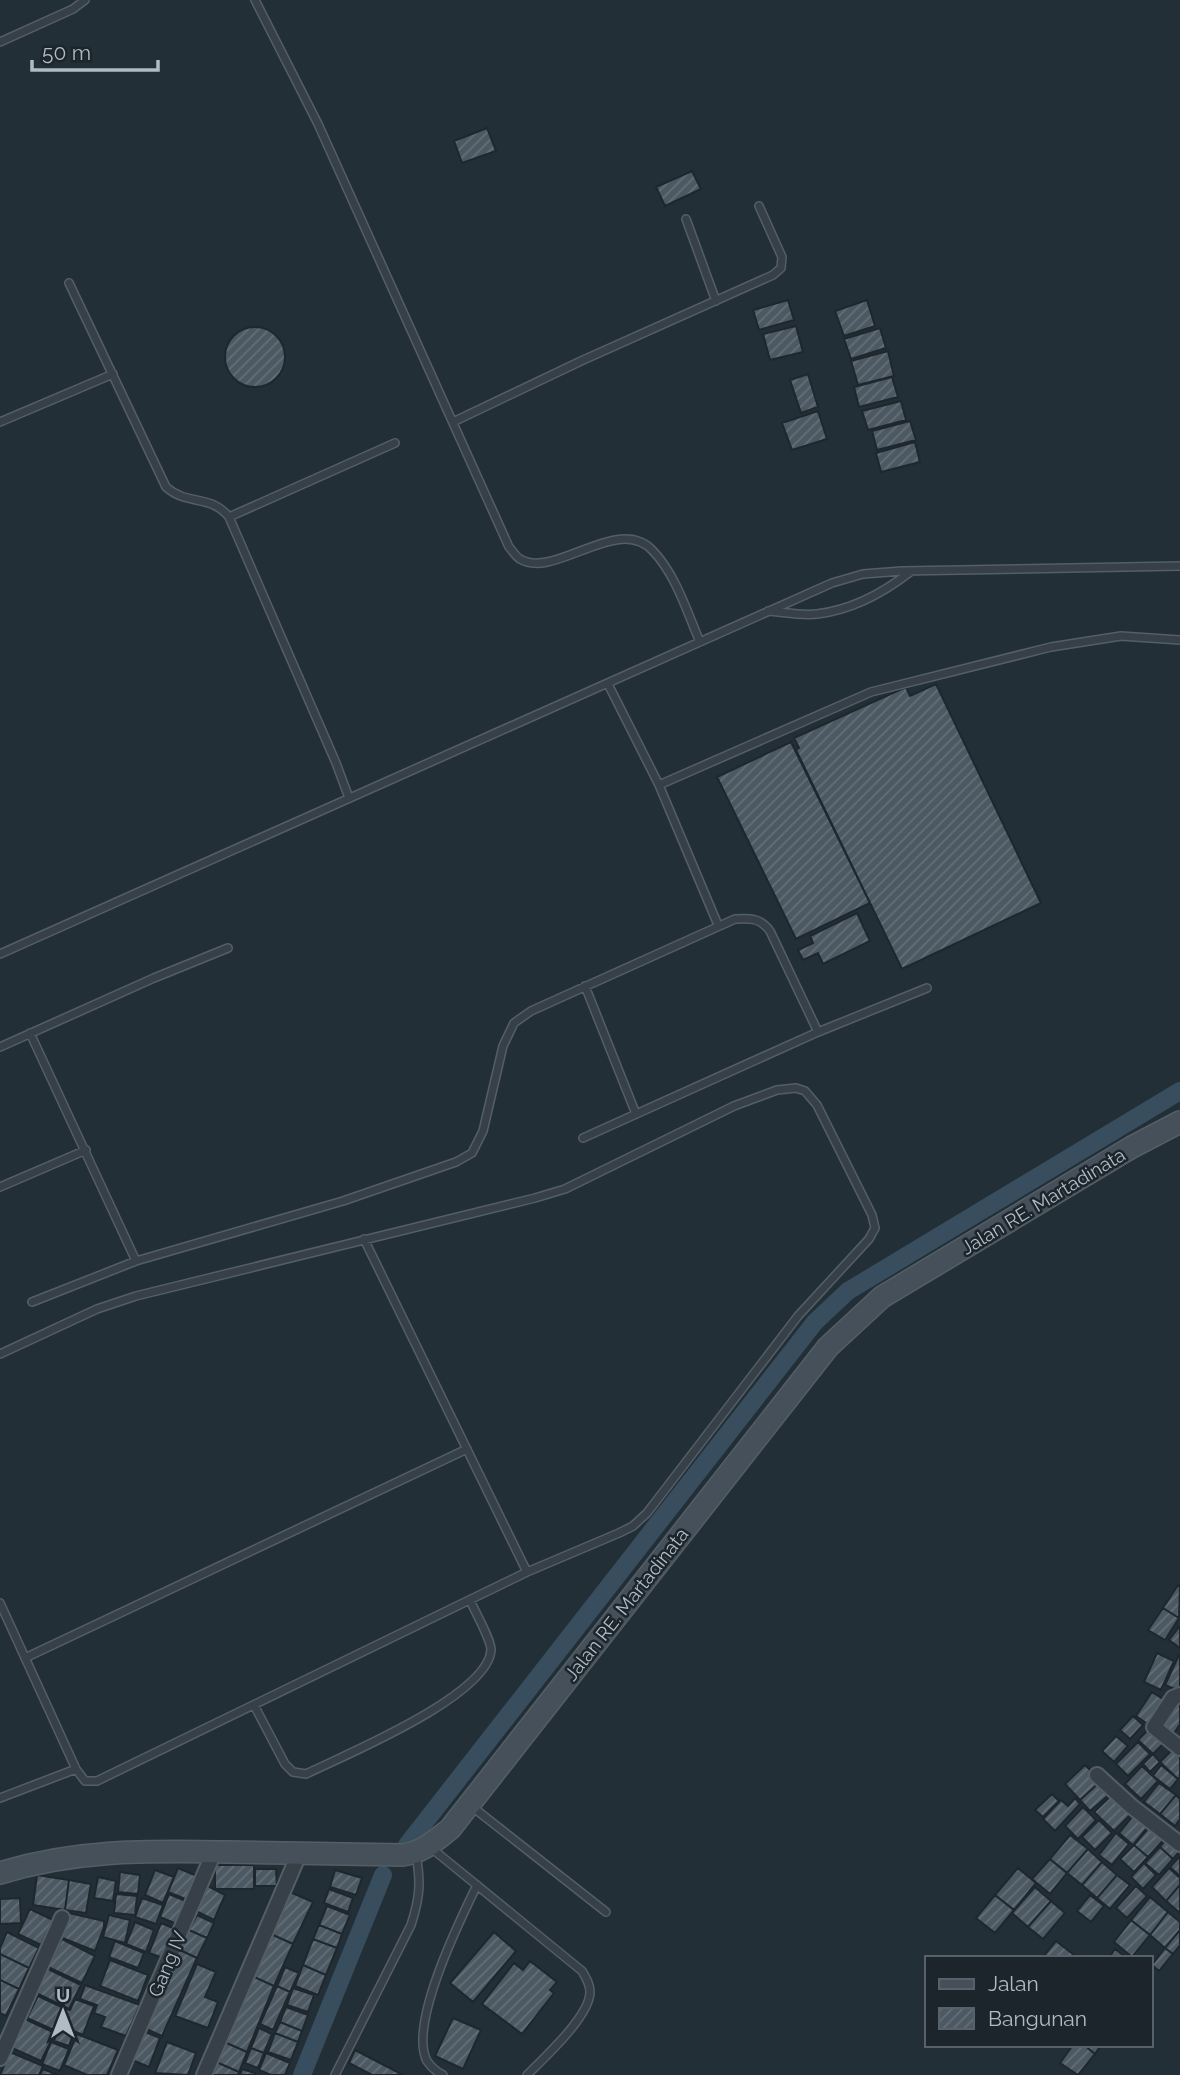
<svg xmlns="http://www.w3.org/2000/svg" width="1180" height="2075" font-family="Raleway,sans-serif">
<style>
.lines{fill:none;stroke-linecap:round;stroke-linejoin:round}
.canal{stroke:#384d5d;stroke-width:18}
.building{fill:url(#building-hatch);stroke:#1e272e;stroke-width:2}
.service-casing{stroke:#545e65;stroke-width:10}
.minor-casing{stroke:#545e65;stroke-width:18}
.secondary-casing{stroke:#545e65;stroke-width:24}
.service{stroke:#374048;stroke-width:7}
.minor{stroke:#374048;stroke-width:14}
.secondary{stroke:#45505a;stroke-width:21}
.labels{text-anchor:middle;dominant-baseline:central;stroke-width:5;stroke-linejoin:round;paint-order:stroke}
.street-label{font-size:19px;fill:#b1bbc4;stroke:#1c252c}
</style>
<defs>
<pattern id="building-hatch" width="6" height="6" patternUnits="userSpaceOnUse" patternTransform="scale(1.75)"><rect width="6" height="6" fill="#4c5963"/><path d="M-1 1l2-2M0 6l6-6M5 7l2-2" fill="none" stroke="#636f78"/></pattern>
</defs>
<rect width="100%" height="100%" fill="#232f37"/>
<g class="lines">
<path class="canal" d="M407 1845 815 1322 848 1291 1180 1091
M302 2075 383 1875"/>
</g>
<path class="building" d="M487 128 496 151 462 163 454 141Z
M692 171 701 189 665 206 656 187Z
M788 300 794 320 759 330 753 310Z
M867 300 875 326 844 336 835 311Z
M796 326 803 352 770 360 763 334Z
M225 357a30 30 0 1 1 60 0a30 30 0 1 1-60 0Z
M880 328 886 348 851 359 844 339Z
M888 351 894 376 858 385 851 361Z
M808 374 818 407 801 413 790 380Z
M892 377 898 397 859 407 854 387Z
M901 401 906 420 868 430 862 411Z
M818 411 827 439 792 450 782 423Z
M910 421 916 440 877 450 872 431Z
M915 442 920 462 881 472 876 453Z
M936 684 1041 903 902 969 796 750 799 748 794 738 906 687 910 696Z
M791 742 870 903 796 939 717 777Z
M857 913 870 941 823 964 818 953 803 960 798 950 813 943 810 936Z
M1178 1585 1180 1587 1179 1618 1163 1608Z
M1163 1608 1179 1618 1165 1640 1148 1630Z
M1179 1627 1180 1628V1648L1169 1640Z
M1157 1653 1174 1661 1161 1690 1144 1682Z
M1179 1655 1180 1656V1691L1165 1685Z
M1152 1692 1169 1703 1152 1727 1136 1716Z
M1173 1700 1180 1705V1724L1171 1738 1154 1727Z
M1133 1716 1143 1725 1130 1739 1120 1730Z
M1150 1728 1165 1742 1153 1754 1138 1740Z
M1116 1736 1128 1746 1114 1762 1102 1751Z
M1138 1742 1150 1754 1128 1776 1116 1764Z
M1176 1746 1180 1750V1777L1178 1779 1160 1762Z
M1153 1754 1160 1762 1150 1772 1143 1764Z
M1085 1765 1101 1781 1080 1800 1065 1784Z
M1161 1765 1178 1779 1170 1789 1153 1776Z
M1142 1766 1158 1781 1141 1799 1125 1784Z
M1101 1781 1111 1793 1090 1811 1080 1800Z
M1159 1783 1176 1795 1160 1814 1144 1802Z
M1114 1793 1133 1812 1114 1831 1094 1812Z
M1052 1794 1059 1801 1043 1817 1035 1810Z
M1176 1795 1180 1799V1819L1175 1826 1160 1814Z
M1075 1798 1080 1804 1055 1831 1043 1819 1061 1800 1068 1806Z
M1083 1807 1096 1820 1078 1839 1065 1826Z
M1137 1811 1151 1823 1133 1845 1119 1833Z
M1099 1820 1112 1833 1095 1850 1082 1837Z
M1152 1824 1166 1837 1148 1857 1134 1845Z
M1116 1833 1129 1844 1112 1865 1099 1855Z
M1070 1835 1088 1849 1067 1873 1050 1859Z
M1167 1838 1180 1851 1173 1859 1160 1847Z
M1134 1845 1148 1857 1134 1872 1120 1859Z
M1160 1847 1173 1859 1159 1875 1145 1863Z
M1088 1849 1102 1862 1082 1885 1067 1873Z
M1180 1856V1876L1170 1867Z
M1050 1859 1067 1873 1050 1894 1032 1879Z
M1102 1862 1117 1875 1097 1898 1082 1885Z
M1144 1863 1156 1875 1143 1889 1131 1877Z
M215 1865H254V1889H215Z
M178 1868 197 1876 188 1900 168 1892Z
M1018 1868 1036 1883 1014 1910 995 1895Z
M1169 1868 1180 1878V1885L1166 1901 1152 1887Z
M255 1869H276L277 1886H255Z
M155 1870 174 1877 163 1903 145 1895Z
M335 1870 362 1878 356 1895 330 1887Z
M120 1872 140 1875 138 1894 118 1892Z
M37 1875 69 1880 65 1910 33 1905Z
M1117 1875 1130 1885 1110 1909 1097 1898Z
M98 1877 116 1881 113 1901 94 1898Z
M69 1880 91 1884 86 1913 65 1910Z
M1180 1885V1913L1166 1901Z
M208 1886 225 1895 214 1920 196 1911Z
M1136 1886 1147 1896 1127 1918 1116 1908Z
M1035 1887 1051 1901 1028 1927 1012 1913Z
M329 1889 353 1898 348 1912 324 1903Z
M290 1892 313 1902 293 1944 271 1934Z
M116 1894 137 1896 135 1915 114 1913Z
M169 1894 188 1902 179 1925 160 1917Z
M995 1895 1014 1910 995 1933 976 1918Z
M1090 1895 1104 1906 1091 1922 1077 1911Z
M1150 1897 1168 1912 1150 1935 1131 1920Z
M20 1898 21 1923 0 1924V1899Z
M142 1898 163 1905 156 1924 135 1917Z
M1051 1901 1065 1913 1043 1939 1028 1927Z
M327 1906 350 1915 342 1934 319 1925Z
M30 1909 53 1920 41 1945 18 1934Z
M1168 1912 1180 1922V1930L1165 1948 1150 1935Z
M69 1913 104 1921V1927L95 1951 60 1937Z
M109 1915 130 1920 125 1943 103 1937Z
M197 1915 214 1923 207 1938 189 1930Z
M1131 1920 1150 1935 1132 1957 1114 1942Z
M135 1922 154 1930 146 1952 126 1944Z
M161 1923 178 1930 166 1959 149 1953Z
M319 1925 342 1934 337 1948 313 1939Z
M189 1930 207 1938 197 1958 180 1950Z
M1180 1930V1945L1173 1954 1165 1948Z
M7 1932 39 1948 29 1968 0 1954V1948Z
M494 1932 516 1951 473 2002 450 1983Z
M271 1934 293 1944 274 1986 252 1976Z
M62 1939 95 1956 82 1983 48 1967Z
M313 1939 337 1948 326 1975 303 1965Z
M115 1941 144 1953 138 1968 109 1957Z
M1056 1941 1078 1958H1042Z
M1165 1948 1173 1954 1159 1971 1152 1965Z
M1115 1949 1123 1955 1121 1958H1109Z
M180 1950 197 1958 162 2036 144 2028Z
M0 1954 29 1968 19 1989 0 1980Z
M110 1960 148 1975 138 2001 100 1986Z
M530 1961 557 1982 550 1990 554 1993 522 2034 482 2004 514 1963 523 1970Z
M197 1964 216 1972 205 1997 218 2002 208 2028 175 2016Z
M303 1965 326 1975 318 1995 295 1986Z
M285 1967 299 1973 290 1992 277 1986Z
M46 1968 81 1985 69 2009 34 1992Z
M252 1976 274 1986 247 2052 222 2041Z
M0 1980 19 1989 6 2016 0 2013Z
M85 1985 140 2005 126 2036 101 2027 105 2017 94 2013 97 2005 80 1999Z
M277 1986 290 1992 273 2030 260 2024Z
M293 1988 314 1995 308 2012 287 2005Z
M38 1996 66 2009 56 2031 27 2018Z
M75 1999 94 2006 83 2035 74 2031 69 2046 54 2041 66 2009 70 2010Z
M286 2007 308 2015 302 2031 280 2022Z
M453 2018 481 2030 463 2069 435 2056Z
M25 2019 55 2033 41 2061 12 2048Z
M280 2022 302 2031 298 2042 275 2033Z
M259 2028 272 2034 264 2053 251 2048Z
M143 2031 160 2038 149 2067 132 2060Z
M275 2033 298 2042 291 2060 268 2052Z
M77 2034 118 2050 107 2075H87L64 2065Z
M222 2041 247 2052 239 2072 214 2061Z
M51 2042 69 2049 60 2071 42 2064Z
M167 2042 196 2053 188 2075 155 2073Z
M1073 2045H1084L1095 2054 1078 2075 1060 2063Z
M1084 2045H1101L1095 2054Z
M251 2048 264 2053 258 2068 245 2063Z
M355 2050 403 2075H372L349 2063Z
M10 2052 43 2066 39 2075H0Z
M266 2053 290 2063 285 2075H271L259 2070Z
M214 2061 239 2072 237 2075H208Z
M43 2069 58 2075H40Z
M242 2069 255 2073 254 2075H240Z"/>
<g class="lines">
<g class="service-casing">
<path id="service" d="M255 0 318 124 509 547C512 550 516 557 520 559 555 580 618 513 653 551 676 575 687 612 700 642
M0 42 73 9 85 0
M686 219 716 301
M69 283 166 487C187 506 211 494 229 517L336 763 349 798
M0 422 113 374
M453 422 581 361 773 275 781 268 782 257 759 206
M229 517 395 443
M768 611C783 612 801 616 817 614 851 610 883 593 910 572
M608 684 659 785 871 692 1051 647 1121 636 1180 640
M659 785 718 925
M0 954 832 583 863 574 902 571 1180 566
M585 986 636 1114
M30 1033 136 1261 343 1201 456 1162 472 1153 483 1131 503 1046 514 1023 531 1011 735 919C751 918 760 918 770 931L818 1032
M0 1047 154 978 228 948
M583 1138 818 1032 927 988
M0 1187 86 1150
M364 1239 527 1572
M32 1302 136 1261
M0 1354 97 1309 136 1296 535 1198 565 1189 734 1106 777 1090 796 1088 805 1091 817 1105 872 1215 875 1228 869 1239 798 1316 647 1513 633 1526 619 1533 527 1572 97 1781H85L76 1769 0 1603
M25 1658 467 1449
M254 1705 285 1764 293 1772 306 1774C345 1755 488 1696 491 1650 491 1639 475 1612 470 1600
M0 1798 76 1769
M470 1805 606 1912
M430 1847 582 1971C586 1978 590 1984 590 1992 590 2016 544 2058 527 2075
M335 2075 411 1925C420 1897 421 1883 416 1854
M443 2075C437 2072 431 2067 427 2061 408 2025 460 1920 477 1885"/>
</g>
<g class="minor-casing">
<path id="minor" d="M1180 1695 1173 1698 1154 1727 1180 1748
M1097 1775 1131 1806 1180 1844
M0 2058 62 1918
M119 2075 214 1852
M204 2075 299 1854"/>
</g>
<g class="secondary-casing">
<path id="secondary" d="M0 1873C77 1849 148 1851 227 1852 286 1853 344 1854 403 1855 423 1852 435 1841 450 1829L828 1347 882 1297 1132 1147 1180 1122"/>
</g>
<use href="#service" class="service"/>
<use href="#minor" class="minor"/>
<use href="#secondary" class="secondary"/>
</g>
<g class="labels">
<g class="street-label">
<text transform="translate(1043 1201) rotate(-31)">Jalan RE. Martadinata</text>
<text transform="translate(626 1604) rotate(-52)">Jalan RE. Martadinata</text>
<text transform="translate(167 1964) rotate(-67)">Gang IV</text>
</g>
</g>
<rect x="925" y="1956" width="228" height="91" fill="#1c252c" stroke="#586169" stroke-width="2"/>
<rect x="939" y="1979" width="35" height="10" fill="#45505a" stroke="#586169" stroke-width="2"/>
<text x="988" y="1991" font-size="21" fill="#b1bbc4">Jalan</text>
<rect x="939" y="2008" width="35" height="21" fill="url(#building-hatch)" stroke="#586169" stroke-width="2"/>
<text x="988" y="2026" font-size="21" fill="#b1bbc4">Bangunan</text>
<g transform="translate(63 2012)" stroke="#1c252c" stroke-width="5" paint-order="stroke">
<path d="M0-5L12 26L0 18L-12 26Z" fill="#b1bbc4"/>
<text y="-10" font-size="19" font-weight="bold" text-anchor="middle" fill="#b1bbc4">U</text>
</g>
<path d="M32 60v10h126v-10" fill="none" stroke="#b1bbc4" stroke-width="3.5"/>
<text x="42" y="60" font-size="21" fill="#b1bbc4" stroke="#1c252c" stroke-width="5" paint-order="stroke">50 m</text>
</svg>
